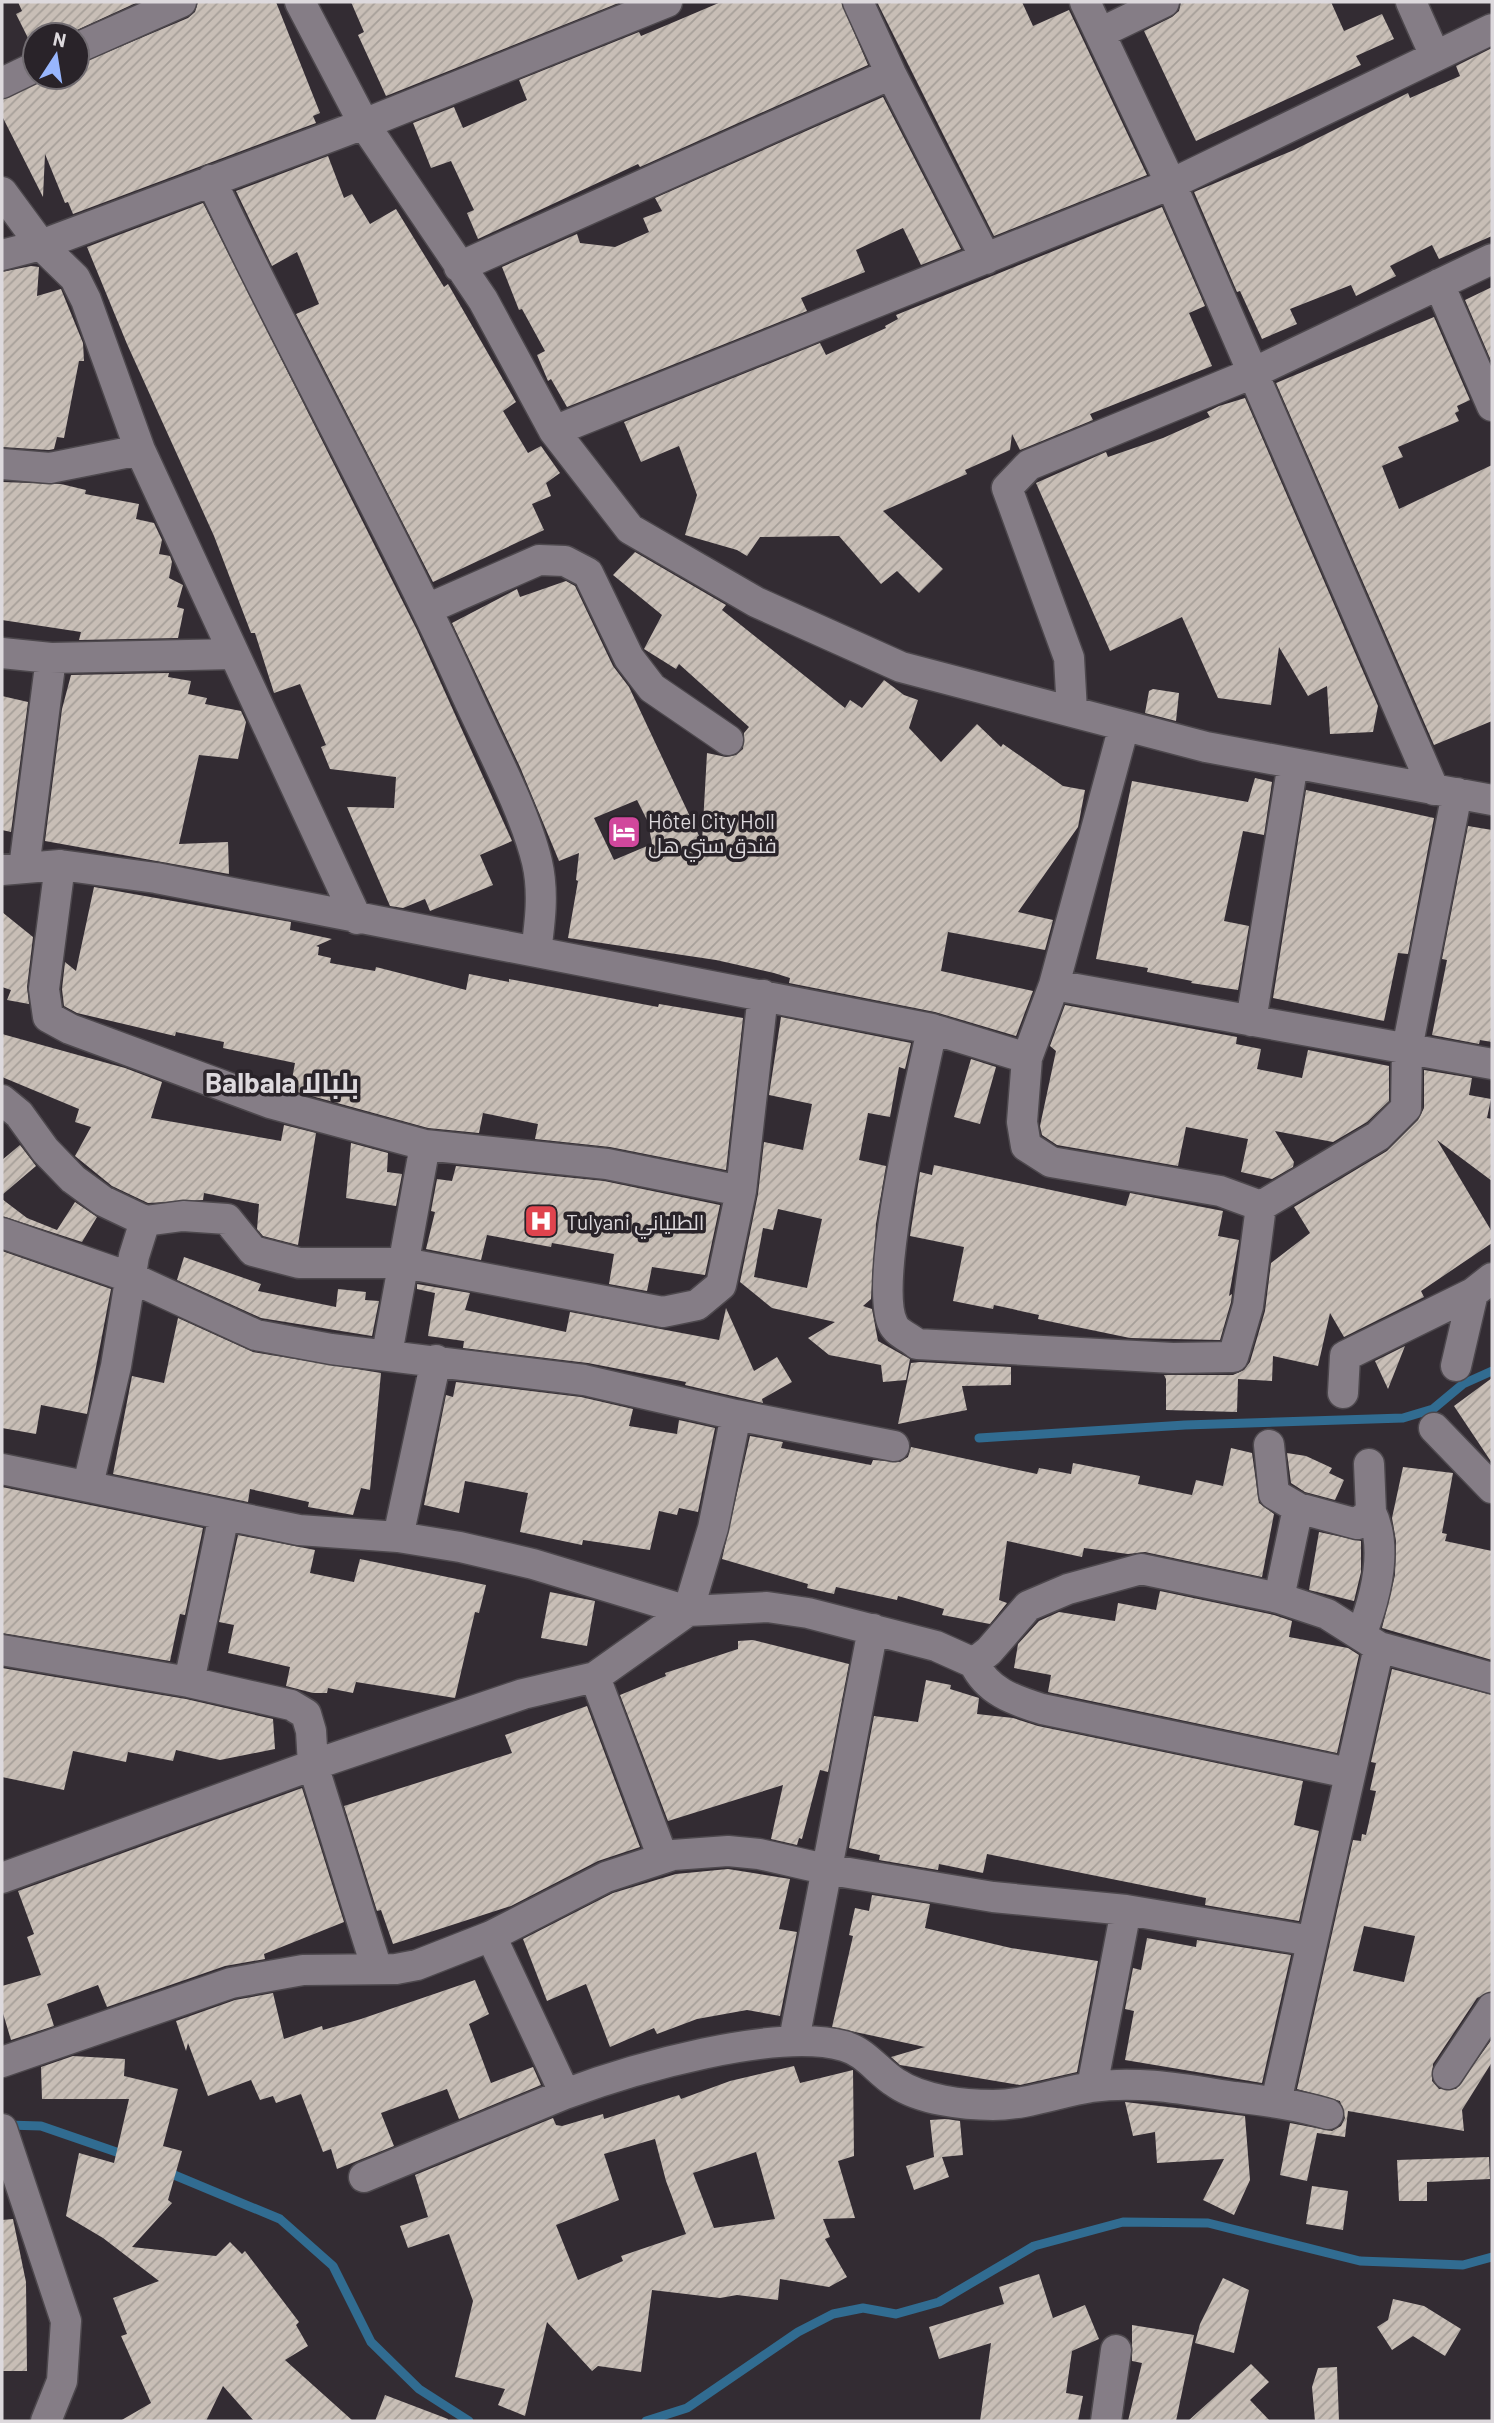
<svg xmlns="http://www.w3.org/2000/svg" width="1494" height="2423" font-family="Barlow,Cairo,sans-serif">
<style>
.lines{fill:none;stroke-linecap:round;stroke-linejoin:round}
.stream{stroke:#316c91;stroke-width:9}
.building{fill:url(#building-hatch);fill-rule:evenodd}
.street-casing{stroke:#4d484d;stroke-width:33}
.street{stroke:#857d86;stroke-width:30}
.labels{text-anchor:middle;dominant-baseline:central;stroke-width:7;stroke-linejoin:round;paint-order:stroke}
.poi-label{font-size:21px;fill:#ddd9dd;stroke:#292329;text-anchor:start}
.district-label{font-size:28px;font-weight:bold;fill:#ddd9dd;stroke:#292329}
</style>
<defs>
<pattern id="building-hatch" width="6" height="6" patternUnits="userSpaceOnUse" patternTransform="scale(1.75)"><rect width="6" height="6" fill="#c8beb6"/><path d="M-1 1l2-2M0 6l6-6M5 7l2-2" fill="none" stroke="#a69f99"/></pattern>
</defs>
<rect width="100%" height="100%" fill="#332c33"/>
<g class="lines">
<path class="stream" d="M979 1438 1185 1425 1403 1418 1433 1409 1463 1384 1492 1371
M7 2125 41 2126 128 2156
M167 2172 280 2219 333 2266 371 2342 419 2389 469 2421
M646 2421 687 2408 798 2332 833 2314 863 2308 896 2314 939 2302 1034 2246 1123 2222 1208 2223 1360 2261 1463 2265 1492 2257"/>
</g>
<path class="building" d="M18 2H138L66 35H35L34 50 16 14 22 11Z
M198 2H276L320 113 313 116 316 123 73 214 68 202 65 203 45 154 43 197 2 116V100L49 77H77V65L188 18 195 12Z
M351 2H621L386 96 358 35 364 32Z
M721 2H841L868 65 640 167 638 164 478 239 467 213 474 210 451 161 431 168 413 123 454 107 463 128 527 100 519 80 639 32 641 36Z
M877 2H1022L1033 26 1069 10 1147 175 994 236Z
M1181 2H1331L1344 31 1382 14 1394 39 1356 56 1361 65 1196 141 1144 31 1172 17 1179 11Z
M1492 48V236L1439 259 1432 245 1390 266 1396 276 1356 296 1351 285 1290 309 1297 324 1262 339 1240 291 1237 292 1194 192 1294 150 1408 93 1410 98 1460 76 1456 66Z
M883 97 961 249 921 265 903 228 856 250 865 272 801 298 807 311 567 407 551 379 548 381 537 355 545 351 522 309 519 310 502 267 577 234 580 243 615 247 649 232 643 218 662 211 655 198Z
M328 156 344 198 352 194 370 224 396 209 444 287 448 284 516 402 503 411 528 453 541 446 560 473 546 483 551 496 532 504 544 530 433 582 296 314 319 304 297 252 272 266 236 191Z
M203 203 417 630 512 841 480 855 493 885 430 911 425 899 403 908 390 906 347 807 394 808 396 777 330 769 321 747 326 745 300 684 274 693 255 633H251L214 536 127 344 87 247Z
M1162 207 1205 306 1189 313 1212 366 1090 414 1093 420 1020 450 1012 434 1010 450 965 470 967 474 883 511 943 569 919 593 897 571 881 584 839 536 760 537 747 556 737 550 685 535 697 495 679 446 641 462 624 422 820 343 826 355 886 328 885 326 898 319 896 315Z
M31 266 39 267 37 296 61 289 83 343 84 361H79L64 438 57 437 54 449 49 450 2 447V272Z
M1492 287V363L1465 300Z
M1434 317 1470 400 1457 406 1459 411 1455 413 1459 421 1398 447 1403 457 1382 466 1399 509 1492 465V721L1434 745 1276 383Z
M1245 398 1378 706 1373 732 1330 734 1327 686 1308 696 1279 647 1271 705 1218 698 1182 617 1110 651 1036 483 1106 452 1108 457 1163 438 1210 417 1207 412 1219 406Z
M2 482 61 484 86 490 85 494 139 504 136 519 154 523 162 540 159 554 170 556 172 562 169 578 183 585 177 607 184 609 178 638 79 640 81 632 2 620Z
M635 552 726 605 722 610 845 708 850 700 862 708 884 680 904 695 918 700 909 728 941 762 977 724 1001 747 1003 744 1063 786 1085 790 1078 827 1018 912 1053 920 1045 950 948 932 941 971 1033 991 1016 1036 935 1012 789 983 790 978 774 973 716 960 568 938 578 881 576 880 579 853 559 861 520 767 452 623 517 589 520 597 566 581 575 586 613 666 629 687 702 842 707 753 726 757 736 755 743 749 744 733 749 727 679 664 676 669 644 649 662 615 613 575ZM637 800 648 822 652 844 614 860 594 818Z
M169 673 168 677 191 681 188 694 207 698 205 704 241 711 246 722 238 759 199 755 179 844 228 842 229 874 45 841 62 709 71 675Z
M1153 689 1179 693 1176 721 1145 713 1149 691Z
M2 696 28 702 11 832 2 830Z
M1255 778 1272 782 1264 835 1243 831 1224 921 1249 926 1238 990 1191 983 1192 981 1147 972 1148 968 1096 959 1132 781 1248 802Z
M1306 790 1434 818 1408 954 1398 953 1384 1021 1273 998Z
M1468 826 1492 830V1042L1480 1040 1479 1044 1432 1035 1447 960 1442 959Z
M94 887 291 922 290 930 332 939 316 946 319 947 318 955 331 958 330 963 375 971 376 967 466 990 469 974 509 982V979L658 1007 659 1004 743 1018 726 1170 610 1147 535 1139 538 1124 483 1113 479 1133 428 1128 290 1090 295 1063 223 1048 224 1042 176 1032 175 1036 77 1013 64 1006 62 989 65 962 76 971Z
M2 912 33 937 27 987 29 1004 7 1000 11 990 2 987Z
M1065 1005 1237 1037 1236 1044 1261 1049 1257 1069 1302 1078 1308 1050 1389 1066V1101L1367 1122 1333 1142 1275 1131 1294 1162 1293 1167 1272 1179 1241 1172 1248 1139 1186 1127 1178 1166 1057 1145 1042 1135 1040 1126 1056 1051 1050 1046Z
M781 1017 911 1043 905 1069 899 1067 890 1117 868 1113 859 1160 886 1166 876 1224 871 1299 863 1306 872 1309 878 1341 910 1359 906 1380 883 1382 881 1365 829 1355 808 1338 835 1322 772 1308 740 1282 758 1194 764 1142 803 1150 812 1104 769 1095ZM778 1209 822 1219 807 1288 754 1277 763 1228 773 1230Z
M2 1034 125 1068 162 1082 151 1118 281 1141 284 1125 316 1133 298 1245 263 1236 257 1229 259 1204 204 1193 203 1200 148 1203 112 1186 75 1156 91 1127 75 1122 79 1109 2 1077Z
M971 1059 996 1067 980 1124 954 1117Z
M1424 1070 1472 1078 1469 1095 1491 1099 1487 1118 1492 1119V1181L1437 1140 1492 1232V1243L1421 1291 1424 1297 1344 1337 1330 1313 1318 1366 1273 1356 1272 1381 1238 1379 1237 1412 1166 1410V1379L1164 1375H1233L1244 1370 1250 1362 1265 1311 1271 1263 1310 1233 1294 1207 1387 1151 1418 1120 1424 1108Z
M351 1143 388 1153 387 1172 402 1174 396 1206 346 1198Z
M20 1145 36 1166 2 1195V1160Z
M934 1165 1126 1206 1130 1193 1223 1211 1218 1236 1239 1240 1229 1296 1232 1294 1231 1302 1220 1340 1130 1338 1038 1319 1039 1315 994 1305 993 1309 953 1301 964 1247 910 1236 920 1172 932 1175Z
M456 1166 604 1181 720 1205 705 1275 652 1267 647 1291 609 1284 614 1254 552 1243 551 1247 487 1235 481 1260 426 1249 435 1212 431 1211 437 1179 452 1181Z
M2 1199 27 1218 57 1230 75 1202 97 1217 82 1242 2 1216Z
M2 1251 111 1289 87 1414 41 1405 36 1434 2 1428Z
M184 1257 261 1284 258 1291 336 1307 338 1289 366 1292 365 1300 379 1301 372 1336 261 1318 177 1280Z
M417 1284 470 1293 465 1310 566 1332 570 1312 719 1340 726 1308 754 1371 777 1357 792 1382 762 1399 763 1403 685 1385 686 1382 588 1363 463 1348 464 1341 428 1336 435 1293 417 1289Z
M178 1318 253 1352 381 1373 370 1490 361 1488 353 1515 308 1507 309 1502 250 1489 248 1502 113 1474 132 1376 164 1383Z
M1405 1346 1388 1389 1375 1361Z
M920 1362 1011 1367V1385L962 1386 967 1410 898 1424 911 1363Z
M1492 1378V1463L1454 1406Z
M456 1382 581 1397 633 1409 629 1426 677 1434 679 1420 715 1428 698 1512 679 1508 677 1515 659 1511 650 1550 583 1540 582 1545 520 1532 528 1493 465 1481 459 1513 424 1505 446 1395 453 1397Z
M750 1436 783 1442 781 1448 871 1465 873 1460 900 1462 908 1457 911 1447 1037 1474 1039 1468 1071 1474 1073 1463 1140 1476 1138 1484 1192 1495 1196 1480 1223 1486 1231 1448 1252 1453 1259 1503 1274 1514 1262 1577 1145 1552 1128 1554 1084 1548 1082 1557 1007 1541 999 1600 1007 1603 990 1624 942 1615 944 1609 898 1596 897 1600 836 1587 834 1594 807 1588 808 1584 722 1559Z
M1287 1453 1306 1456 1332 1468 1329 1473 1344 1480 1335 1500 1305 1492 1291 1483Z
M1403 1467 1453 1473 1442 1533 1447 1534 1445 1541 1492 1551V1660L1382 1628 1395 1575 1396 1541 1392 1518Z
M2 1487 203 1528 185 1615 180 1614 170 1661 2 1633Z
M1319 1532 1361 1541V1572L1354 1601 1309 1590Z
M238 1535 315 1550 310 1573 354 1582 360 1559 486 1585 479 1613 475 1612 455 1698 356 1682 353 1693 328 1688 327 1693H313L286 1686 290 1667 228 1653 234 1625 219 1622Z
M1160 1591 1274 1615 1292 1621 1289 1637 1348 1648 1359 1655 1337 1753 1048 1692 1051 1675 1014 1668 1018 1644 1039 1621 1059 1612 1115 1621 1118 1603 1156 1610Z
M550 1592 595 1601 587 1646 541 1638Z
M753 1640 849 1664 828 1772 820 1770 802 1839 799 1838 797 1845 771 1839 783 1785 668 1821 620 1695 666 1676 665 1673 738 1649V1641Z
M2 1668 186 1699 273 1719 275 1749 220 1760 176 1750 173 1761 128 1752 126 1762 73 1751 64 1790 2 1777Z
M1392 1669 1492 1695V1991L1477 1998 1433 2064 1432 2081 1439 2089H1456L1492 2039V2062L1462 2110 1464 2131 1348 2111 1345 2137 1317 2133 1307 2181 1280 2175 1290 2123 1332 2131 1341 2126 1345 2118 1340 2101 1297 2089 1353 1840 1361 1841 1362 1834 1366 1835 1376 1791 1370 1790 1376 1763 1371 1762ZM1364 1926 1415 1936 1404 1982 1353 1971Z
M926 1680 951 1685 950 1689 979 1698 977 1714 1013 1718 1038 1726 1303 1781 1294 1825 1319 1831 1299 1921 1205 1905 1206 1898 987 1854 983 1873 939 1864 938 1870 879 1860 880 1855 849 1848 874 1716 918 1722Z
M587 1706 640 1847 598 1861 511 1906 393 1944 381 1910 377 1911 344 1806 512 1753 505 1735Z
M302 1788 344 1922 264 1954 265 1959 225 1966 107 2007 98 1985 47 2004 54 2026 11 2040 2 2010V1986L41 1975 27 1937 34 1934 18 1891Z
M728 1869 790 1879 779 1929 797 1932 780 2016 747 2010 697 2019 657 2034 654 2028 610 2047 586 1984 547 2001 523 1939 613 1893 676 1874Z
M872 1895 930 1904 925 1928 1011 1948 1098 1961 1077 2072 1020 2085 900 2065 891 2057 925 2047 832 2027 853 1936 849 1935 855 1908 869 1911Z
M1147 1938 1196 1947 1197 1940 1291 1955 1262 2083 1125 2060 1134 2011 1125 2009 1133 1968 1141 1970Z
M475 1980 489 2014 469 2024 491 2083 533 2067 541 2085 459 2119 447 2089 381 2113 394 2146 337 2169 331 2149 323 2152 301 2094 276 2103 273 2096 260 2100 251 2080 208 2096 188 2043 186 2051 176 2021 235 2000 273 1993 284 2039 322 2026 323 2030 361 2019Z
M73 2056 125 2059 124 2076 178 2089 163 2146 182 2151 168 2200 172 2203 132 2247 216 2256 230 2242 242 2254 245 2251 299 2322 296 2325 308 2346 285 2360 353 2421H254L223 2386 206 2421H120L151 2403 121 2336 127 2334 113 2298 159 2281 103 2238 66 2216 79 2153 114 2163 129 2099H42L41 2067Z
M794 2066 800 2083 853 2070 854 2156 838 2161 855 2218 823 2219 830 2237 825 2239 847 2277 829 2287 780 2279 778 2300 737 2295 720 2298 652 2290 641 2372 598 2366 592 2371 547 2322 525 2416 498 2405 505 2389 455 2377 473 2301 449 2234 408 2248 400 2226 428 2217 415 2175 553 2118 556 2125 562 2126 603 2114 604 2119 679 2095 681 2099 730 2081ZM655 2139 666 2181 686 2234 621 2256 623 2261 578 2280 556 2225 619 2200 604 2154ZM756 2152 775 2219 714 2228 693 2173Z
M1125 2102 1245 2116 1250 2180 1234 2215 1203 2200 1224 2159 1157 2163 1155 2132 1133 2136Z
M946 2119 960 2121 963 2155 942 2157 949 2177 914 2190 906 2166 934 2157 930 2120Z
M1489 2157 1490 2179 1427 2182V2201H1399L1397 2160Z
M1312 2186 1348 2191 1343 2230 1306 2224Z
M13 2219 26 2282 27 2371H2V2220Z
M1039 2274 1053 2318 1085 2305 1099 2339 1072 2351 1066 2393 1083 2396 1078 2421H980L991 2343 939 2359 929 2327 1004 2304 999 2287Z
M1223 2278 1249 2290 1234 2353 1195 2343 1200 2324Z
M1393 2299 1424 2306 1461 2329 1445 2356 1413 2336 1392 2350 1377 2327 1388 2320Z
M1132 2325 1194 2335 1176 2421H1128L1142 2363 1132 2361Z
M1251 2364 1269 2382 1250 2400 1270 2421H1188Z
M1337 2367 1339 2421H1315L1312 2387 1318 2368Z
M385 2395 448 2419V2421H375Z"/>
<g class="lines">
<g class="street-casing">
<path id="street" d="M300 2 364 124 483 300 554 431 630 529 756 602 901 667 1206 747 1492 800
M858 2 891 74 986 259
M1085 2 1171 184 1434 790
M1411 2 1435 56
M1100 33 1164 2
M77 48 181 2
M2 83 35 67
M211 180C291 351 385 515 463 687 486 739 524 808 537 862 544 892 540 922 536 952
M2 192 41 245 75 278 86 300 140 450 357 919
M2 255 41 245 364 124 667 2
M459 267 891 74
M1439 284 1492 406
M554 431 1171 184 1492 29
M2 464 50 468 140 450
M427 609 539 560 565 561 588 573 629 658 652 688 728 740
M2 653 51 658 234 654
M1072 711 1069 658 1007 488 1029 465 1253 373 1492 259
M1124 726 1054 985 1027 1058 1022 1122 1026 1146 1051 1162 1220 1191 1261 1206
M60 865 44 989 48 1017 70 1029 270 1103 425 1145 607 1164 741 1191
M24 868 51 658
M2 870 60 865 156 878 932 1029 1027 1058
M1054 985 1492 1064
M1251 1021 1293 763
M932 1029C921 1083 872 1282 893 1324 896 1332 910 1338 917 1344L1173 1358 1233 1357 1248 1306 1261 1206 1378 1136 1406 1108 1407 1049 1457 793
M2 1100 19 1114 45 1150 73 1179 103 1201 145 1221 183 1216 227 1219 253 1251 299 1263H404L663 1312 697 1305 721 1285 741 1191 763 995
M2 1233 132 1278 256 1335 331 1349 584 1380 736 1415 894 1446
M387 1354 425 1145
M1456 1366 1473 1293
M1343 1393 1345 1356 1473 1293 1492 1278
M1434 1428 1492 1488
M1269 1445 1274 1494 1298 1508 1279 1598
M2 1469 299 1530 398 1537 460 1547 533 1564 688 1611 713 1528 736 1415
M88 1485 116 1366 134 1256 145 1221
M1298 1508 1357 1524 1371 1512 1369 1464
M398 1537 436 1360
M1361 1635C1375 1599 1389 1549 1371 1512
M2 1650 189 1682 291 1705 306 1714 311 1731 313 1765 377 1969
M974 1663 989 1651 1028 1606 1068 1589 1141 1569 1279 1598 1327 1614 1379 1647 1492 1678
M595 1677 663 1858
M189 1682 224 1515
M2 1878 313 1765 523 1694 595 1677 688 1611 767 1607 808 1613 936 1646 974 1663C987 1691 1013 1700 1042 1709L1349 1773
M491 1936 565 2094C632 2069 776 2027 844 2046 866 2052 878 2072 896 2083 921 2100 964 2105 993 2105 1027 2105 1059 2092 1092 2087 1139 2080 1188 2090 1235 2097 1267 2101 1297 2105 1328 2114
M794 2040 873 1629
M2 2062 231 1983 303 1970 396 1969 417 1965 491 1936 606 1877 673 1855 728 1851 759 1854 825 1869 993 1897 1126 1910 1312 1941
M1448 2074 1492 2008
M1092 2087 1126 1910
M1276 2102 1379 1647
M2 2129 66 2321 62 2381 46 2421
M364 2177 565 2094
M1106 2421 1116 2350"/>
</g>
<use href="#street" class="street"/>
</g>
<defs>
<g id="hotel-square" transform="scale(1.75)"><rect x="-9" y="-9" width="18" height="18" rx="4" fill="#d1479c" stroke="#292329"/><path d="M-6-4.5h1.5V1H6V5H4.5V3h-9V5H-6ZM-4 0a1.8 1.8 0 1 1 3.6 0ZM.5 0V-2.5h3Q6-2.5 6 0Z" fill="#fff"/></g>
<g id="hospital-square" transform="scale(1.75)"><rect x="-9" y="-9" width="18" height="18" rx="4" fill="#e0444e" stroke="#292329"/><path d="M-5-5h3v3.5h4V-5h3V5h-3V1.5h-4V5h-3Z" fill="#fff"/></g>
</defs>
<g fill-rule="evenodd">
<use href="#hotel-square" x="624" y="832"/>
<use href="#hospital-square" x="541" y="1221"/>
</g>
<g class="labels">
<g class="poi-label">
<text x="648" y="820">Hôtel City Holl<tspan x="648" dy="24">فندق ستي هل</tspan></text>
<text x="566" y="1221">Tulyani الطلياني</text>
</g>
<g class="district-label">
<text x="282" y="1082">Balbala بلبالا</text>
</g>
</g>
<rect width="1494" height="2423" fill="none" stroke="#ddd9dd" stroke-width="7"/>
<g transform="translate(56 56) rotate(12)"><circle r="33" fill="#292329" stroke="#716c71" stroke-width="2"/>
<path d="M0-5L12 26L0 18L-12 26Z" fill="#98b6fd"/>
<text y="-10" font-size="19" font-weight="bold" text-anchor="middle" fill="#ddd9dd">N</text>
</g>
</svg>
